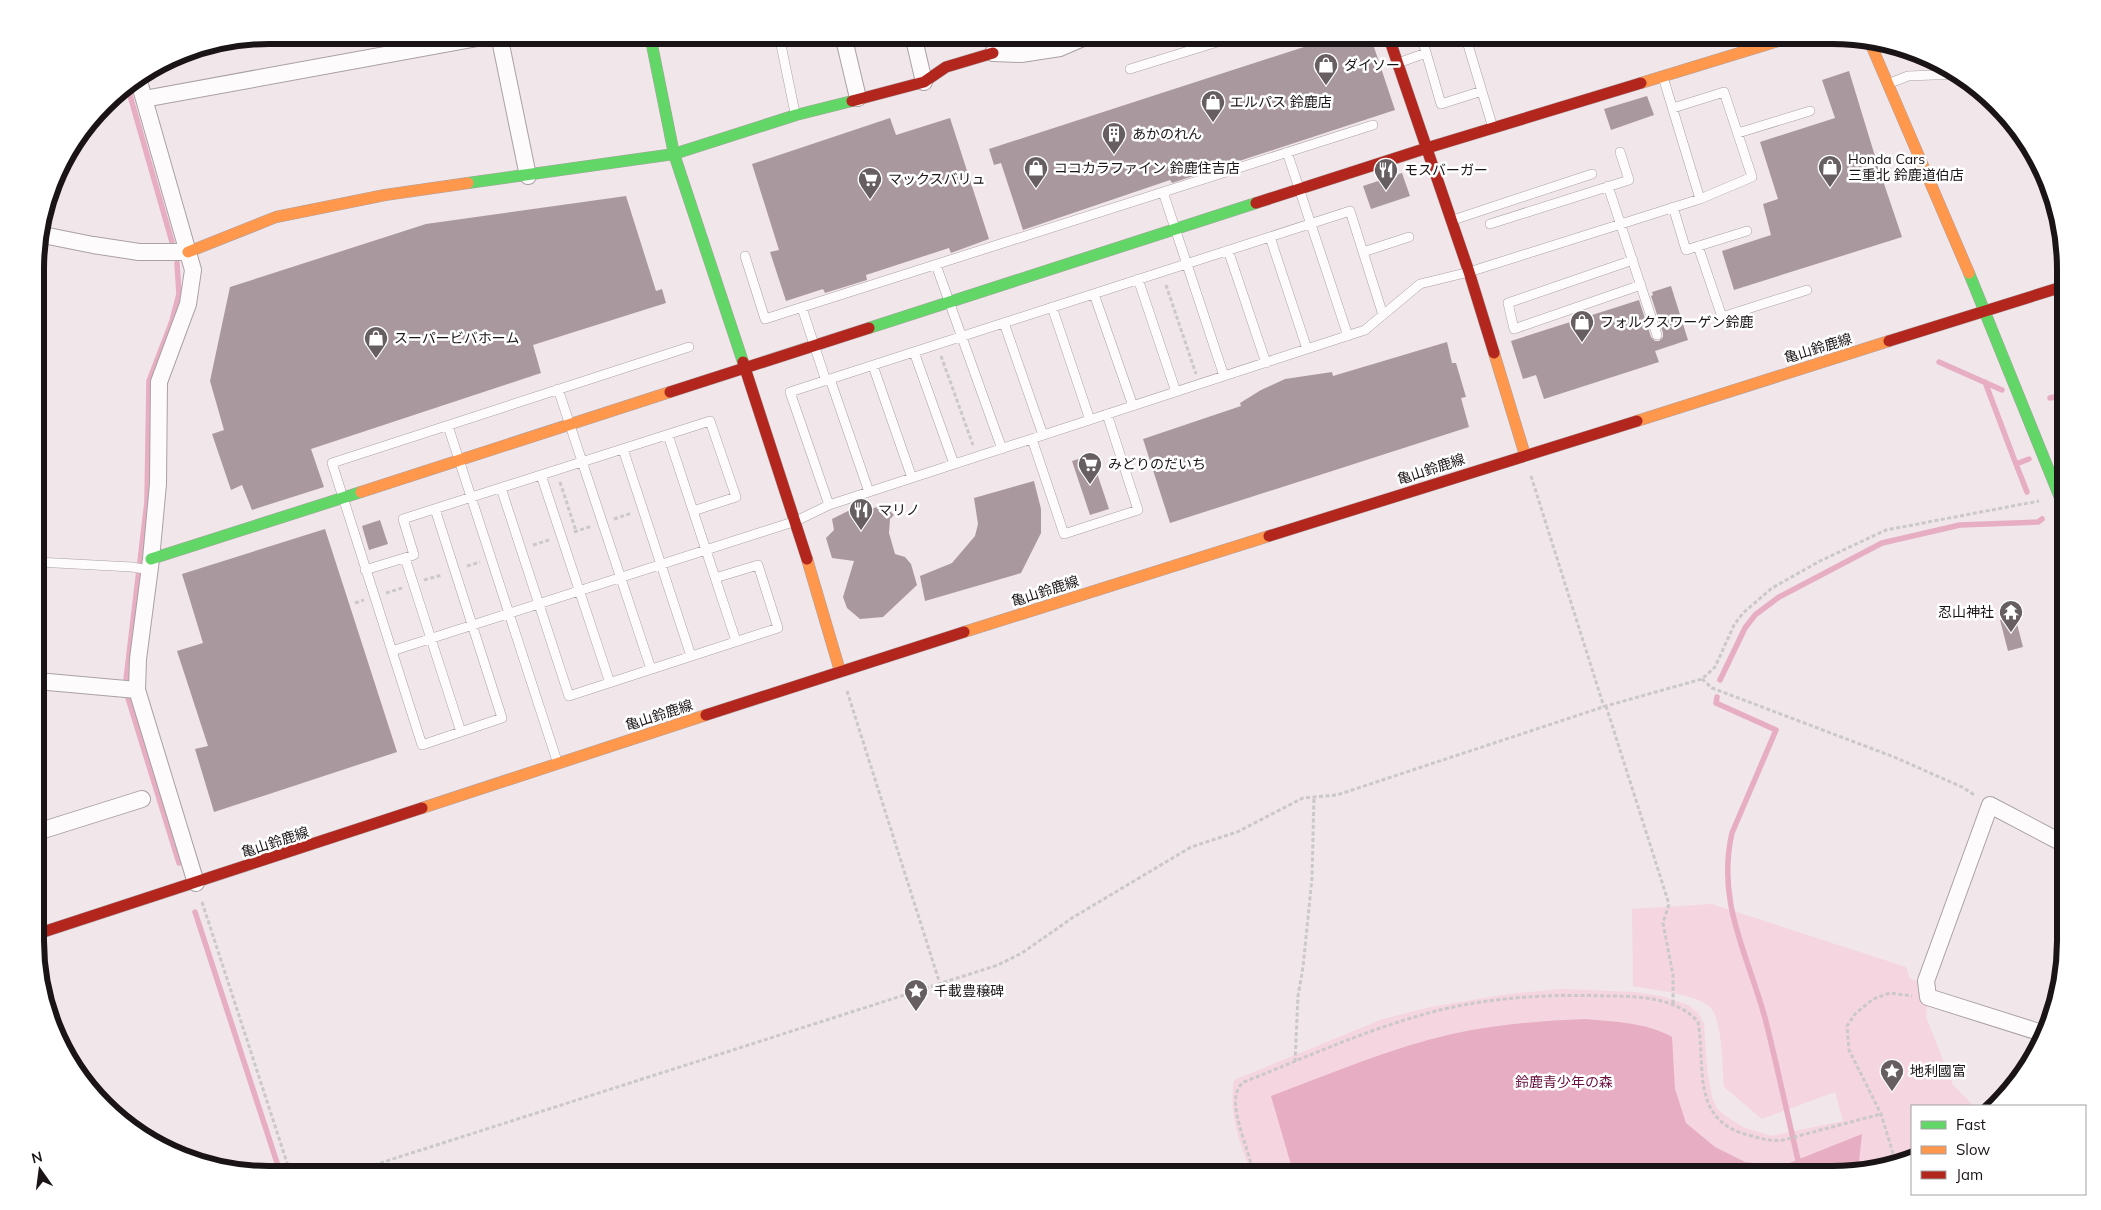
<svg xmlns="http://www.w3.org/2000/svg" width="2101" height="1210" font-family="Mulish,'Noto Sans JP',sans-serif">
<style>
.green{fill:#f5d5e0}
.water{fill:#e6adc3}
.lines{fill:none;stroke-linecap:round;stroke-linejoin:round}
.stream{stroke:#e6adc3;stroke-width:5.5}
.building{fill:#aa989f}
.lane-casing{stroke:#aaa1a4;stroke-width:10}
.street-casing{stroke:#aaa1a4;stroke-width:18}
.fast-casing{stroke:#aaa1a4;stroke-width:12}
.slow-casing{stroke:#aaa1a4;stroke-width:12}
.jam-casing{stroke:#aaa1a4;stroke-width:12}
.path{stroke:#cbc8c9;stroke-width:3;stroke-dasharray:4 2.5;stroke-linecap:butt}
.lane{stroke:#fdfbfc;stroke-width:9}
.street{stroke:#fdfbfc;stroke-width:16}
.fast{stroke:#63d668;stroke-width:11}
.slow{stroke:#ff974d;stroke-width:11}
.jam{stroke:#b3261e;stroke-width:11}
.labels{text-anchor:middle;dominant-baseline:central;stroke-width:5;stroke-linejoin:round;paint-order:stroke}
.poi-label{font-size:14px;fill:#1b1417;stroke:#fff;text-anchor:start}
.street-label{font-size:14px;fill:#1b1417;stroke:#fff}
.park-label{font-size:14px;fill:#680d3d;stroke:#fff}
.rim{fill:none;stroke:#1b1417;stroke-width:6}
</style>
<rect width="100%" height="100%" fill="#f1e6e9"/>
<path class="green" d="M1712 904 1906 967 1910 979 1920 981 1927 1006 1926 1017 1953 1085 1974 1106H1912V1155L1848 1175H1250C1249 1164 1244 1155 1241 1145 1234 1123 1230 1102 1234 1080L1383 1019 1431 1007 1508 994 1563 989 1634 992 1661 996 1688 1005 1698 1013 1704 1024 1707 1069 1712 1097 1717 1109 1730 1119 1743 1127 1771 1136 1843 1121 1835 1092 1762 1119 1724 1087C1722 1066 1723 1030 1713 1011 1704 994 1652 990 1633 986L1632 909Z"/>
<path class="water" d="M1585 1019C1615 1022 1645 1022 1672 1037L1675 1089 1686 1123 1715 1147 1745 1162 1782 1166 1862 1134 1858 1171 1848 1175H1294L1271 1096C1330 1074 1390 1048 1452 1034 1496 1024 1540 1021 1585 1019Z"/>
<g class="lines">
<path class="stream" d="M127 85 172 242
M1939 362 2002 390
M1985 382 2016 464
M2065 394 2059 396 2065 413
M2050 398 2059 396
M2027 492 2016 464 2029 459
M126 680 147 502 149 381 172 321 179 294 177 263
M1720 680 1745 628 1755 615 1779 597 1882 543 1960 525 2038 522 2042 519
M1717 697 1716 703 1776 730 1732 833C1716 902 1748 955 1765 1018 1777 1065 1787 1113 1798 1160
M128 698 179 863
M195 912 281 1175"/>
</g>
<path class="building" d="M1341 35H1370L1395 110 1172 183 1170 180 1023 230 1001 163 994 165 989 149Z
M1849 71 1878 166 1902 237 1734 290 1722 251 1771 235 1763 204 1778 199 1760 142 1835 118 1822 80Z
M1647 96 1654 115 1611 130 1604 109Z
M890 118 896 135 950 118 989 239 951 253 949 248 866 275 867 280 825 293 823 289 786 301 770 252 779 250 752 164Z
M1402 173 1410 196 1371 209 1363 186Z
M626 196 656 291 662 289 666 303 533 345 541 373 311 449 324 487 252 510 242 485 231 490 212 434 224 430 210 381 230 287 426 224Z
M1671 286 1688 340 1655 351 1659 362 1544 399 1536 375 1523 379 1511 341 1639 300 1651 337 1655 341H1659L1663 337V333L1651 296 1653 295 1652 292Z
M1447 342 1452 363H1456L1466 397 1461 398 1469 427 1170 523 1143 439 1241 406 1240 403 1261 390 1285 379 1332 372 1333 376Z
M1091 455 1109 509 1090 515 1072 461Z
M1034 481 1041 509V533L1021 573 925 601 920 576 952 563 975 536 978 524 974 498Z
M878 507H886L894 515 890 519 889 533 895 554 905 557 911 564 917 585 883 617 860 619 847 608 843 597 854 561 832 558 826 538 834 530 832 519 850 510 854 512Z
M380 520 388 544 369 550 362 526Z
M325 529 397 752 214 812 195 749 208 746 177 651 203 643 182 574Z
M2015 616 2023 647 2008 651 2000 620Z"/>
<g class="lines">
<g class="lane-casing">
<path id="lane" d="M779 35 795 113
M1421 35 1441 104 1482 91
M1465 35 1493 128
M1398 63 1426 53
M1130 69 1240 35
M1663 77 1700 199
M1890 83 1908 76 1958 74
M1738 133 1810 111
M1287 152 1348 336
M1608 186 1657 335
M1163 192 1224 376
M1673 207 1686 250 1747 231
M1453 220 1592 174
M1490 224 1629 180 1620 152
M1270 237 1307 349
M1698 246 1722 317 1807 290
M1228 250 1266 363
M1363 252 1409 237
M745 256 765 319 1373 125
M1633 260 1508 303 1514 329 1641 285
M936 265 1002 449
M1138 279 1176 392
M1094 294 1133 406
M1052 307 1090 420
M802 308 826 381
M1004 323 1043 435
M914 352 954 464
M873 366 912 478
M830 379 869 492
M558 389 651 669
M448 426 557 761
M668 435 736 641
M1032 439 1064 534 1138 510 1107 414
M623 449 691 656
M541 475 610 683
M501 488 569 696 778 628 758 565 715 578
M829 505 790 392 1350 211 1383 315
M435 509 502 718 422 745 332 463 689 347
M405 558 461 732
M37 562 132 567 150 570
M365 570 414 555 403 519 710 421 736 497 693 511
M392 651 796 521 829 505 1365 330 1420 284 1469 272 1700 199 1752 177 1724 92 1673 108"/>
</g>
<g class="street-casing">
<path id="street" d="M499 35 528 176
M843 35 858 98
M913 35 924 82
M993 53 1021 54 1060 48 1090 35
M993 53 1024 35
M138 78 193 270 188 304 159 382 158 484 151 559 138 659 137 690 196 883
M144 99 494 35
M38 234 93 245 139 252H188
M37 681 137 690
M37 832 142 799
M2042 1033 1928 997 1926 981 1990 805 2066 845"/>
</g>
<g class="fast-casing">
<path id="fast" d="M650 35 674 154 743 362
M468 183 674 154 796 115 852 101
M1969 273 2065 510
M869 328 1256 203
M151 559 361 492"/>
</g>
<g class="slow-casing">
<path id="slow" d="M1869 40 1969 273
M1641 83 1798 35
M188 252 276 217 385 195 468 183
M1494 353 1525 455
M1637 421 1889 341
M361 492 670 392
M807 559 840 671
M964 632 1269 536
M422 808 706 715"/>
</g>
<g class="jam-casing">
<path id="jam" d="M1388 35 1469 272 1494 353
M852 101 924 82 946 67 993 53
M1256 203 1427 148 1641 83
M1889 341 2065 286
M743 362 807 559
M670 392 869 328
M1269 536 1637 421
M706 715 964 632
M37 934 422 808"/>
</g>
<path class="path" d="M1166 285 1196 374
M941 356 973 445
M1531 476 1604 707
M560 482 576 531
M614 519 632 513
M574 532 592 526
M533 545 549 540
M467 566 480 562
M424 580 442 575
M386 593 402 588
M355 603 364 600
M1702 679 1712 688 1894 757 1962 787 1976 796
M847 691 940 984
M1606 706 1669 904 1663 923 1673 975V1005
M202 902 291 1175
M1295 1062 1298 996 1303 967 1312 878 1314 796
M1895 1160 1881 1114 1849 1050 1847 1026 1855 1014 1873 999 1890 993 1912 996
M343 1175 998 965 1022 953 1072 918 1191 847 1237 832 1303 798 1337 795 1606 706 1702 679 1715 667 1734 625 1743 613 1772 588 1820 561 1886 530 2039 501
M1253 1175C1252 1152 1221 1098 1244 1082 1309 1056 1372 1027 1440 1010 1494 997 1550 994 1606 996 1636 996 1677 997 1698 1022 1706 1066 1690 1120 1748 1135 1760 1138 1770 1142 1783 1140L1881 1114"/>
<use href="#lane" class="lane"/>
<use href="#street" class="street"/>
<use href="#fast" class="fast"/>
<use href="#slow" class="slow"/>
<use href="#jam" class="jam"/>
</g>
<defs>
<g id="shop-pin" transform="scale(1.25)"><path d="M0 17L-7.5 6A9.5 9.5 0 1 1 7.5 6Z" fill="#665e60" stroke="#fff"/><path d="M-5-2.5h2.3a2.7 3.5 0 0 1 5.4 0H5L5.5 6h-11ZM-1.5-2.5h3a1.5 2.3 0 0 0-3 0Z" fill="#fff"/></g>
<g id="building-pin" transform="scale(1.25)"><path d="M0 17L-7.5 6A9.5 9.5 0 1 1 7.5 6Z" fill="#665e60" stroke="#fff"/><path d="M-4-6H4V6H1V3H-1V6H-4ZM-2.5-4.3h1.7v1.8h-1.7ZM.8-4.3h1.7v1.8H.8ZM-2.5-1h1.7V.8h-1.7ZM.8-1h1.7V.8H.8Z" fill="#fff"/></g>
<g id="restaurant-pin" transform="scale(1.25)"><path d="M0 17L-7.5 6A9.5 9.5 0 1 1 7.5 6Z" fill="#665e60" stroke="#fff"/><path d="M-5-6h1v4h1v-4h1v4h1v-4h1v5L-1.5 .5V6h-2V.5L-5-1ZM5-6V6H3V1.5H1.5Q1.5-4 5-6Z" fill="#fff"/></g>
<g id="supermarket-pin" transform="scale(1.25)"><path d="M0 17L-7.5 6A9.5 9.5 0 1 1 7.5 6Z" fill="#665e60" stroke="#fff"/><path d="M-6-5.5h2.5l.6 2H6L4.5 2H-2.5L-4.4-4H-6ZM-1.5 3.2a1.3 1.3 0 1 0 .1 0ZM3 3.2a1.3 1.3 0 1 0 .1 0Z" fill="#fff"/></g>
<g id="temple-pin" transform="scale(1.25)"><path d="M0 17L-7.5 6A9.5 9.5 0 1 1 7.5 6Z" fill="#665e60" stroke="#fff"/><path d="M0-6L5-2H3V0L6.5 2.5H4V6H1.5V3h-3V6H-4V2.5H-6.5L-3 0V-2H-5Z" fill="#fff"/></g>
<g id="sight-pin" transform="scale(1.25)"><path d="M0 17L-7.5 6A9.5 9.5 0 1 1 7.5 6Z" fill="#665e60" stroke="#fff"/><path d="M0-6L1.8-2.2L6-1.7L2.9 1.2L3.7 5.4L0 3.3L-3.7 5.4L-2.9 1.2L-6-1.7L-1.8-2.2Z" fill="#fff"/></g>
</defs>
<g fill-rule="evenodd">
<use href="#shop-pin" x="1326" y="65"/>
<use href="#shop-pin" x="1213" y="102"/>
<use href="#building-pin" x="1114" y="134"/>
<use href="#shop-pin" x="1830" y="167"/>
<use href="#shop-pin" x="1036" y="168"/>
<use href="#restaurant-pin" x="1386" y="170"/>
<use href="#supermarket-pin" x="870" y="179"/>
<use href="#shop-pin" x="1582" y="322"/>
<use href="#shop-pin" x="376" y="338"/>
<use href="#supermarket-pin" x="1090" y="464"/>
<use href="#restaurant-pin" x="861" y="510"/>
<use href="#temple-pin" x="2011" y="612"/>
<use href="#sight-pin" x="916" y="991"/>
<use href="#sight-pin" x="1892" y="1071"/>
</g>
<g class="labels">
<g class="poi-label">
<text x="1344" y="65">ダイソー</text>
<text x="1230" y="102">エルパス 鈴鹿店</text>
<text x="1132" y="134">あかのれん</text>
<text x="1848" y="159">Honda Cars<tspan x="1848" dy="16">三重北 鈴鹿道伯店</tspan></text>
<text x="1054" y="168">ココカラファイン 鈴鹿住吉店</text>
<text x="1404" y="170">モスバーガー</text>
<text x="888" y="179">マックスバリュ</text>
<text x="1600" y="322">フォルクスワーゲン鈴鹿</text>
<text x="394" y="338">スーパービバホーム</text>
<text x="1108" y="464">みどりのだいち</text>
<text x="878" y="510">マリノ</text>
<text x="1994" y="612" text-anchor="end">忍山神社</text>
<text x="934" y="991">千載豊穣碑</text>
<text x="1910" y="1071">地利國富</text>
</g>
<g class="street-label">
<text transform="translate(1818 348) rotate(-17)">亀山鈴鹿線</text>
<text transform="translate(1431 469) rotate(-18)">亀山鈴鹿線</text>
<text transform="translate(1045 591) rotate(-18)">亀山鈴鹿線</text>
<text transform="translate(659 715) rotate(-18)">亀山鈴鹿線</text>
<text transform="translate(275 842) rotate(-18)">亀山鈴鹿線</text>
</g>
<g class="park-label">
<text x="1564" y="1082">鈴鹿青少年の森</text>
</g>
</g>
<path d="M0 0H2101V1210H0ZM269 44H1832A225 225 0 0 1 2057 269V941A225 225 0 0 1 1832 1166H269A225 225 0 0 1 44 941V269A225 225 0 0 1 269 44Z" fill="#fff" fill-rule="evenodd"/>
<path class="rim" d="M269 44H1832A225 225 0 0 1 2057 269V941A225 225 0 0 1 1832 1166H269A225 225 0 0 1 44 941V269A225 225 0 0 1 269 44Z"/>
<rect x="1911" y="1105" width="175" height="90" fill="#ffffff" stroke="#a4a1a2"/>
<rect x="1921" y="1121" width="25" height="8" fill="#63d668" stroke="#a4a1a2"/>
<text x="1956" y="1130" font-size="15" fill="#1b1417">Fast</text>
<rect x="1921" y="1146" width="25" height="8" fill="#ff974d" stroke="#a4a1a2"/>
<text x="1956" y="1155" font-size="15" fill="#1b1417">Slow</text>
<rect x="1921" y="1171" width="25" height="8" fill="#b3261e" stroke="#a4a1a2"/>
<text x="1956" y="1180" font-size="15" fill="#1b1417">Jam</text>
<g transform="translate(40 1170) rotate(346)" stroke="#ffffff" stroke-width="4" paint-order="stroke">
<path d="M0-4L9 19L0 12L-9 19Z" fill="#1b1417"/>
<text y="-8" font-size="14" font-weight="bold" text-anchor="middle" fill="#1b1417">N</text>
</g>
</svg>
